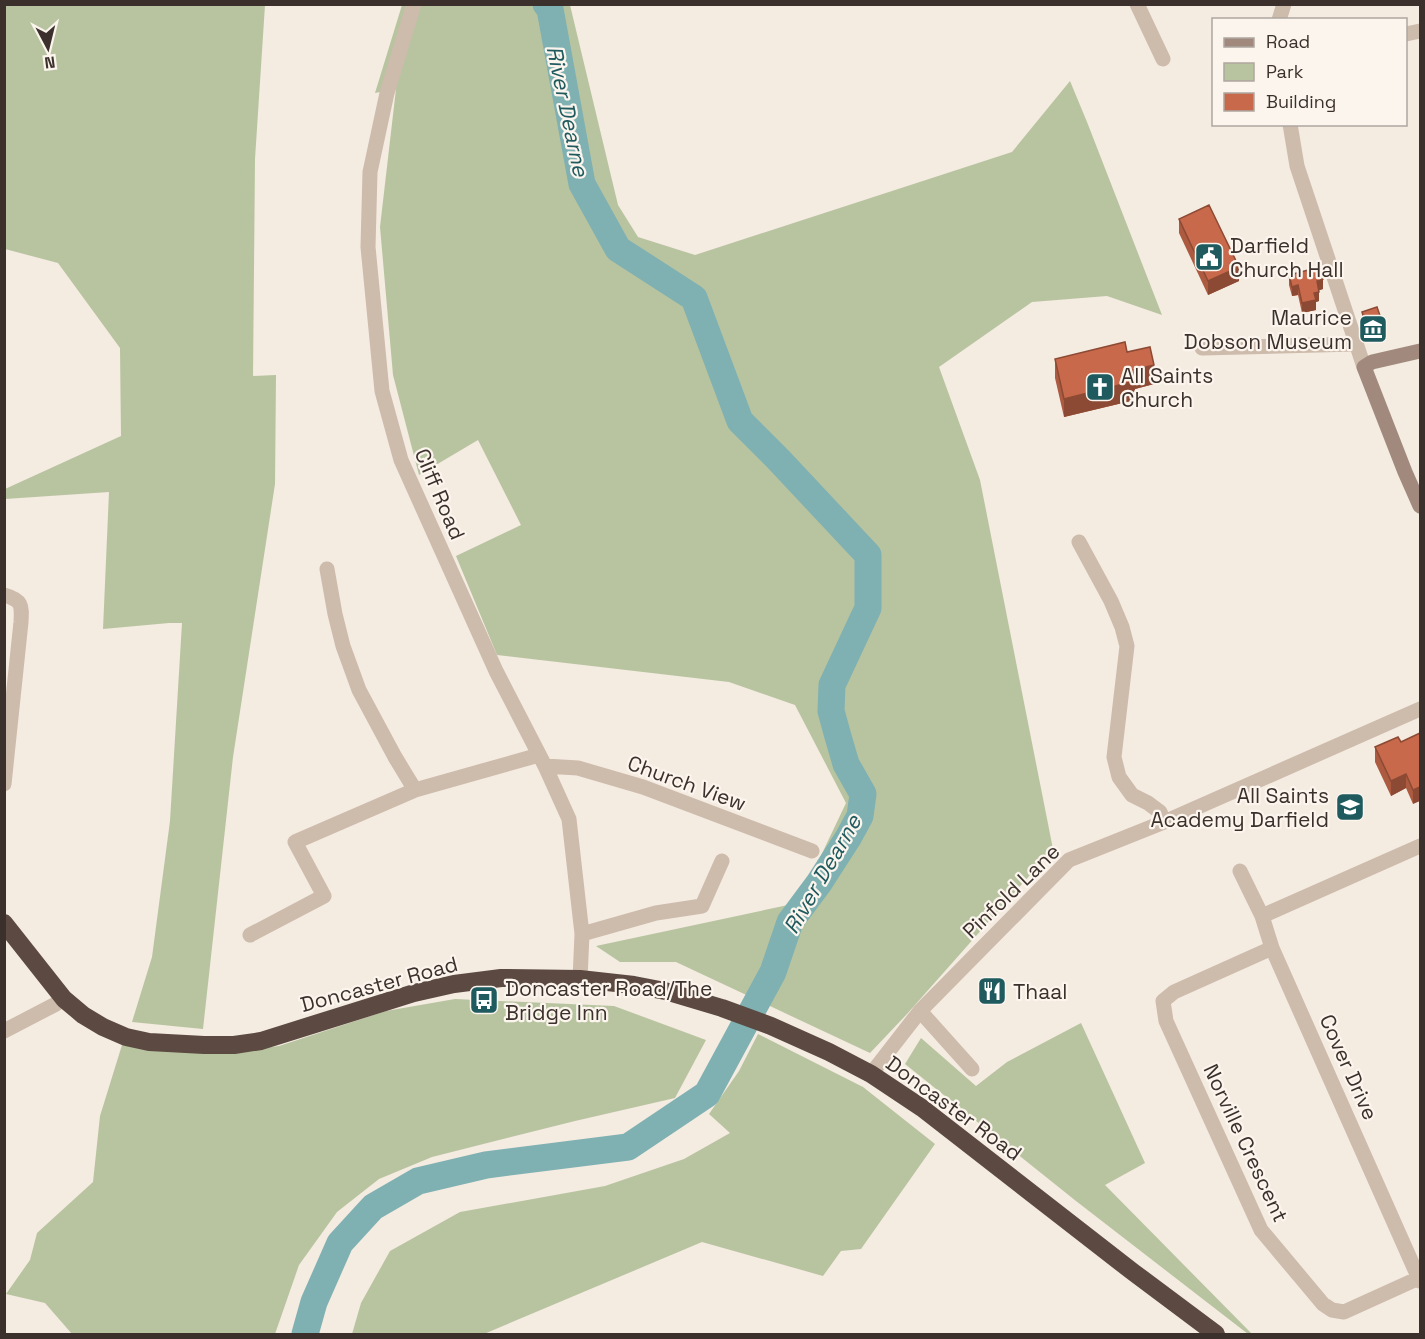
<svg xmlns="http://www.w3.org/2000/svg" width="1425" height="1339" font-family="'Space Grotesk',sans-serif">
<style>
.green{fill:#b8c4a0}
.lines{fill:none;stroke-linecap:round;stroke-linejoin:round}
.river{stroke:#7fb0b2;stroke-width:27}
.street{stroke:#cdbbac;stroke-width:15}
.secondary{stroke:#a18a7d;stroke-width:15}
.highway{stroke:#5c4a42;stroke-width:18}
.wall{fill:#ac5a40}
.shaded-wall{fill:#8c4a34}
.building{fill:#c8694b;stroke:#8c4a34;stroke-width:1.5}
.labels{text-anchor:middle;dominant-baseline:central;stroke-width:4.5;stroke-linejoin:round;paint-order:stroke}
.poi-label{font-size:21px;fill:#3b302b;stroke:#fbf5ee;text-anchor:start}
.street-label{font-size:21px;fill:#3b302b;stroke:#fbf5ee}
.water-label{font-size:22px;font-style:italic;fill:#1f5a5e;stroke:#fbf5ee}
</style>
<rect width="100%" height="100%" fill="#f4ebe1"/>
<path class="green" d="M5 4 265 5 255 159 253 376 276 375 275 484 233 757 203 1029 132 1022 152 957 170 821 182 623H169L103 629 109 492 5 499V489L121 436 120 348 58 263 5 249Z
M402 5H570L618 205 638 237 695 255 1012 152 1070 81 1087 122 1162 315 1107 296 1032 302 939 367 980 480 1053 849 907 1014 870 1053 676 962H620L596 946 788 905 817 864 846 803 795 705 729 682 497 655 456 556 521 525 478 440 419 475 393 375 380 227 396 89 375 93Z
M455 999 614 1006 706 1040 675 1098 575 1121 432 1157 379 1179 337 1212 299 1265 275 1334H72L45 1303 6 1294 30 1260 37 1233 93 1182 100 1116 122 1045 210 1054 279 1046 386 1011Z
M1081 1023 1145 1163 1105 1185 1252 1334H1248L1076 1201 905 1064 921 1038 976 1086 1007 1062Z
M758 1034 863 1087 935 1144 861 1249 841 1251 823 1276 702 1242 484 1334H352L361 1303 390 1251 460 1212 605 1186 684 1159 730 1133 709 1114 739 1071Z"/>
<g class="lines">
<path class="river" d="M305 1334 314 1302 340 1243 373 1207 418 1181 486 1165 628 1147 707 1094 773 972 790 922 819 883 848 838 860 816 863 794 846 764 837 733 831 711 832 685 868 608V555L778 459 740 421 694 298 618 249 582 184 550 9 546 4"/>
<path class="street" d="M414 4 387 93 370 172 368 247 382 391 401 460 496 671 545 766 569 819 582 934 580 979
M1137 4 1163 59
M1279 20 1284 4
M1406 34 1420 31
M1290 124 1297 166 1364 367
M1202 348 1356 344
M1079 542 1111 601 1122 627 1127 646 1114 757 1119 777 1132 795 1148 803 1160 812 1164 822
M327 569 335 614 343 646 359 690 395 757 415 790
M4 595C22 600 22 605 21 622L4 784
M545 766 578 768 643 787 812 851
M1240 871 1262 916 1272 948 1420 1281
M1262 916 1420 846
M582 934 656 913 702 906 722 861
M250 935 324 896 295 842 415 790 539 755
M1272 948 1174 992 1163 1001 1166 1021 1261 1230 1323 1304 1332 1310 1344 1312 1419 1278
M920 1011 972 1069
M4 1031 56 1004 64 999
M871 1074 920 1011 1069 860 1164 822 1420 709"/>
<path class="secondary" d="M1420 351 1372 362 1364 367 1405 472 1420 506"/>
<path class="highway" d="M4 923 64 999 83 1015 103 1027 126 1037 149 1042 204 1045H234L261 1041 414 993 454 984 501 978 580 979 634 985 665 991 722 1008 771 1026 829 1052 871 1074 922 1108 1133 1272 1216 1334"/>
</g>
<path class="wall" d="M1179 219 1239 281 1208 295 1179 233Z
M1289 275 1323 289 1319 290V301L1316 302V310L1302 313 1298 295 1292 296 1289 285Z
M1362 312 1384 337 1368 342 1362 322Z
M1127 352 1154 384 1135 389V400L1064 417 1055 378V359Z
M1420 733 1413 804 1406 788 1391 796 1375 762V747L1401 742Z"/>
<path class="shaded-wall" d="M1239 267V281L1208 295V281Z
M1323 279V289L1317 291V281Z
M1298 285V295L1292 296V287Z
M1319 292V301L1316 302V310L1302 313V303L1314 293Z
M1384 327V337L1368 342V333Z
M1154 365V384L1135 389V400L1064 417V399L1133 370Z
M1406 774V788L1391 796V781Z
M1420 787V801L1413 804V790Z"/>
<path class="building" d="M1209 205 1239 267 1208 281 1179 219Z
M1320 267 1323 279 1317 281 1319 292 1314 293 1316 300 1302 303 1298 285 1292 287 1289 275Z
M1377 307 1384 327 1368 333 1362 312Z
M1125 342 1127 352 1150 347 1154 365 1133 370 1135 381 1064 399 1055 359Z
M1420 733V787L1413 790 1406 774 1391 781 1375 747 1398 737 1401 742Z"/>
<defs>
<g id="civic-square" transform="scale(1.5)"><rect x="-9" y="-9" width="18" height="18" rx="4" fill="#1f5a5e" stroke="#fbf5ee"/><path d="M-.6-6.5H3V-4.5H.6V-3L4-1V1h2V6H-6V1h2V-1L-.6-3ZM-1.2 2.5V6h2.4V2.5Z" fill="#fff"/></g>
<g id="museum-square" transform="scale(1.5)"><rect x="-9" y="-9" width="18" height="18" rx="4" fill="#1f5a5e" stroke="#fbf5ee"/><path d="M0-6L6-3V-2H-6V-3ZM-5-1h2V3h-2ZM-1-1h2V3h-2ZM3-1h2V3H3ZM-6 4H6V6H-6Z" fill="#fff"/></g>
<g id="church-square" transform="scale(1.5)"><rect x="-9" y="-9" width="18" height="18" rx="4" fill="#1f5a5e" stroke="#fbf5ee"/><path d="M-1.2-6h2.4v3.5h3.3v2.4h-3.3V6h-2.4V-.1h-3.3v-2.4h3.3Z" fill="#fff"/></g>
<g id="school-square" transform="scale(1.5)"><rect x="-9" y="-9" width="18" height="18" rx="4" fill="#1f5a5e" stroke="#fbf5ee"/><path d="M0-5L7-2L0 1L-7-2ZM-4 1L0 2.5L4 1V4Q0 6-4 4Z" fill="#fff"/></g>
<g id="restaurant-square" transform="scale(1.5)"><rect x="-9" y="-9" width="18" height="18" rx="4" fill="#1f5a5e" stroke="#fbf5ee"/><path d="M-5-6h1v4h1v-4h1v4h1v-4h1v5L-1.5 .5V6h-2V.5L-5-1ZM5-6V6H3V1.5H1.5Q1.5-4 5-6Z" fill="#fff"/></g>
<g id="bus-square" transform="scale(1.5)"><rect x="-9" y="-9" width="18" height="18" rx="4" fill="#1f5a5e" stroke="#fbf5ee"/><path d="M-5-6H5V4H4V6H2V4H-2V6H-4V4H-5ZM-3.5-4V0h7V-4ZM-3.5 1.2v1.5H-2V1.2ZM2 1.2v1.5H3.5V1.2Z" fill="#fff"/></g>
</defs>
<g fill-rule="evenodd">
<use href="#civic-square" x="1209" y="257"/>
<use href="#museum-square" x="1373" y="329"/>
<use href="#church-square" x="1100" y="387"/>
<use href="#school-square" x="1350" y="807"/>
<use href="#restaurant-square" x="992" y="991"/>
<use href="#bus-square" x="484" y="1000"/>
</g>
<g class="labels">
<g class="poi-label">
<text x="1230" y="245">Darfield<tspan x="1230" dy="24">Church Hall</tspan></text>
<text x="1352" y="317" text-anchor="end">Maurice<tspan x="1352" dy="24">Dobson Museum</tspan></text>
<text x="1121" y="375">All Saints<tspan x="1121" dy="24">Church</tspan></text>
<text x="1329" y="795" text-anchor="end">All Saints<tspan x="1329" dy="24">Academy Darfield</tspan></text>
<text x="505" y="988">Doncaster Road/The<tspan x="505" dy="24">Bridge Inn</tspan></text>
<text x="1013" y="991">Thaal</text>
</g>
<g class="street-label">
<text transform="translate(440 494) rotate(67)">Cliff Road</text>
<text transform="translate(687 783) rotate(20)">Church View</text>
<text transform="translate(1011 891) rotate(-44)">Pinfold Lane</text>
<text transform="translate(379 984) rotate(-15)">Doncaster Road</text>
<text transform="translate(1349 1067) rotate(66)">Cover Drive</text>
<text transform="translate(954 1108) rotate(36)">Doncaster Road</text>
<text transform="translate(1246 1143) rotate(65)">Norville Crescent</text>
</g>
<g class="water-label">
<text transform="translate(568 111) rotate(78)">River Dearne</text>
<text transform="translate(822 874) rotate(-60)">River Dearne</text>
</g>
</g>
<rect width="1425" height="1339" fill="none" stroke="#3b302b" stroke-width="12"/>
<rect x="1212" y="18" width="195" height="108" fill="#fbf5ee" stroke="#aea6a0" stroke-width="1.5"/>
<rect x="1224" y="38" width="30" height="9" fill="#a18a7d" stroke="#aea6a0" stroke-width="1.5"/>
<text x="1266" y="48" font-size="18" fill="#3b302b">Road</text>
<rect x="1224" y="63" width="30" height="18" fill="#b8c4a0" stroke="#aea6a0" stroke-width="1.5"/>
<text x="1266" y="78" font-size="18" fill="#3b302b">Park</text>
<rect x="1224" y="93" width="30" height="18" fill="#c8694b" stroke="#aea6a0" stroke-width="1.5"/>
<text x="1266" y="108" font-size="18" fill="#3b302b">Building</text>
<g transform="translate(48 48) rotate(173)" stroke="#fbf5ee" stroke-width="4.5" paint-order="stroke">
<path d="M0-4.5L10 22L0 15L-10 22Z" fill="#3b302b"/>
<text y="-9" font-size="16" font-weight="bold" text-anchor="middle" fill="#3b302b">N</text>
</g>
</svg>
